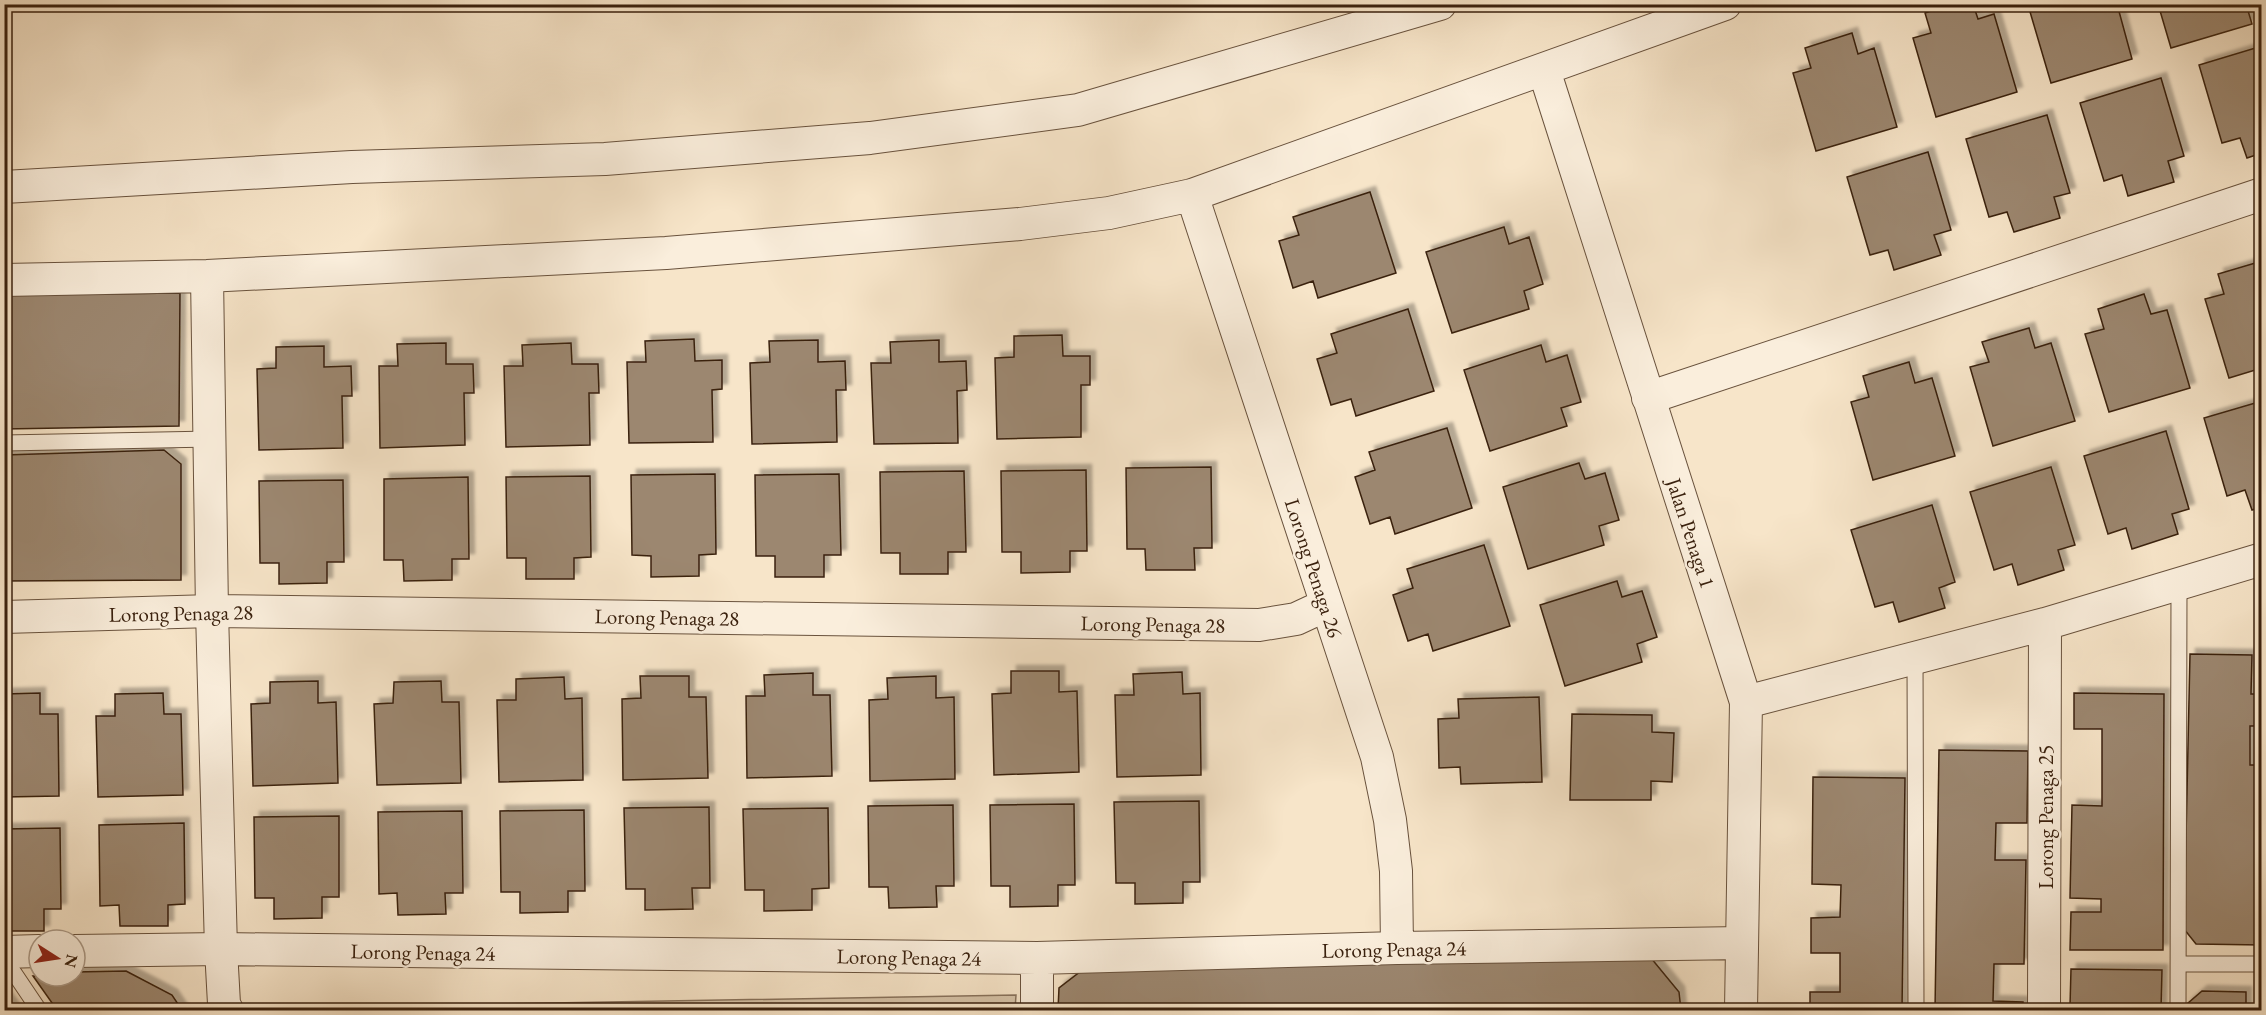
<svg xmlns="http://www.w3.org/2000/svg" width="2266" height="1015" font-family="'EB Garamond',serif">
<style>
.green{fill:#d7c4a9;stroke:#88725c;stroke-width:1.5}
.building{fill:#9c876f;stroke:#3a210e;stroke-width:1.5;filter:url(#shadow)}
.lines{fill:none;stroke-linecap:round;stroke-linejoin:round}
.service-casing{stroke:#69523d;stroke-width:17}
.minor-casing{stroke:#69523d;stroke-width:34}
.service{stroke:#faeedc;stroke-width:15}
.minor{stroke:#faeedc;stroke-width:32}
.labels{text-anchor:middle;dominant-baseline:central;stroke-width:5;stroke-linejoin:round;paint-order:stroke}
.street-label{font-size:21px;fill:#3a210e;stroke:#faeedc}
</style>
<defs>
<filter id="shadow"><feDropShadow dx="5.5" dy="-5.5" stdDeviation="1.5" flood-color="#0004"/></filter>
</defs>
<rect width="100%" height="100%" fill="#f7e5c9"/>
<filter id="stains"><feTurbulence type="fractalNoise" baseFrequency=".00333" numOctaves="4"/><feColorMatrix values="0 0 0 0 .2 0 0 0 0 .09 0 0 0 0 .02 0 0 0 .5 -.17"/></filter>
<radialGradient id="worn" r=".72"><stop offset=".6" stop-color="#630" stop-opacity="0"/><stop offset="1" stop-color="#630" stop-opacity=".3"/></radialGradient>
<path class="green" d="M1016 995 1015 1010H265L263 1008Z"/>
<path class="building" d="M1952 4H1973L1978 19 1994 14 2017 92 1936 117 1913 38 1931 33 1925 13Z
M2117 4 2132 59 2051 83 2028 5Z
M2158 4H2246L2252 24 2171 48Z
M1852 33 1858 54 1874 48 1897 127 1816 151 1793 73 1811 68 1805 48Z
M2262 46V153L2247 158 2240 138 2222 143 2199 65Z
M2161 78 2184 156 2168 161 2174 182 2128 196 2122 175 2104 181 2080 103Z
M2047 115 2070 193 2054 197 2060 218 2014 232 2007 212 1989 217 1966 139Z
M1928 152 1951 230 1934 235 1941 255 1894 270 1888 250 1870 255 1847 177Z
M1370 192 1396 273 1318 298 1313 281 1293 288 1279 241 1299 235 1293 217Z
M1504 227 1509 244 1529 237 1543 284 1524 291 1529 309 1452 333 1426 252Z
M2262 261V368L2229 378 2205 299 2224 294 2218 274Z
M180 293 179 426 4 429V295Z
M2144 294 2151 314 2167 310 2190 388 2109 412 2085 334 2104 329 2098 309Z
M1408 309 1434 391 1356 416 1351 399 1331 405 1317 359 1337 353 1331 334Z
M2029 328 2035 348 2051 343 2075 421 1993 446 1970 367 1989 362 1982 342Z
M1062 335 1063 356H1090V385H1081V437L997 439 995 358 1014 357V336Z
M694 339 695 361 722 360V389L712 390 713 442 629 443 627 362H646L645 341Z
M818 340V362L845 361 846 390H836L837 442 752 444 750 363 770 362 769 341Z
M939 340V362L966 361 967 390 957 391 958 443 874 444 871 363H891L890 342Z
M446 343V364H473L474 393H464L465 445 380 448 379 366H398L397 344Z
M571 343 572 364H598L599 393H589L590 445 506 447 504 366H523L522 345Z
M1541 345 1546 362 1567 355 1581 402 1561 408 1567 426 1490 451 1464 370Z
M324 346V367L351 366 352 396H342L343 448 259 450 257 369 276 368V347Z
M1909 362 1915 383 1932 378 1955 456 1873 480 1851 402 1869 397 1863 376Z
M2262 401V507L2252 510 2245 490 2227 496 2204 418Z
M1447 428 1472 508 1395 534 1390 517 1370 524 1355 477 1375 470 1369 452Z
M2166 431 2189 509 2172 514 2178 534 2132 549 2126 528 2108 534 2084 456Z
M164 450 181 464V580L4 581V455Z
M1579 463 1585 479 1605 473 1619 520 1599 526 1604 545 1528 569 1503 487Z
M1211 467 1212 548H1194L1195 570H1146L1145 549H1127L1126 468Z
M2051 467 2075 545 2058 550 2064 570 2018 585 2012 564 1994 570 1970 492Z
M1086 470 1087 551H1070V572L1021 573V552H1002L1001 471Z
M964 471 966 552H948V574H900V553H881L880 472Z
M715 474 716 554 699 555V576L651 577V556L632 555 631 475Z
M839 474 841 555H824V577H775V556H756L755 475Z
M590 476 591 557 574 558V579H526V558H507L506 477Z
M468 477 469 559H452V580L404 581 403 560H384V479Z
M343 480 344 562H327V583L279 584V563H260L259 481Z
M1932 505 1955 582 1939 588 1945 608 1899 622 1893 602 1875 607 1851 530Z
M1484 545 1510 626 1433 651 1428 634 1408 641 1393 595 1413 588 1407 569Z
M1617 581 1622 597 1642 591 1657 637 1637 644 1642 662 1565 686 1540 605Z
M2190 654 2252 655 2251 694H2262V726H2250V765H2262V945L2196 944 2184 929Z
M1011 671H1059V692L1077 691 1079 772 994 775 992 694 1011 693Z
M1182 672 1183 694 1200 693 1201 775 1117 777 1115 695H1134L1133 674Z
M813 673V695H830L832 776 747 778 746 696H765L764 675Z
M640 676H689V697H706L708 778 623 780 622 699 641 698Z
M936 676V698L954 697 955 779 870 781 869 700 888 699 887 678Z
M564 677 565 699 582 698 583 780 499 782 497 700H516V679Z
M318 681V703L336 702 338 783 253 786 251 704 270 703V682Z
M441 681 442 702H459L461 783 377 785 374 704 393 703 394 682Z
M40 693V714H58L59 796 4 797V694Z
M163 693 164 714H181L183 795 98 797 96 716H115V694Z
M2074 693 2164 694 2163 950H2070L2071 912H2101V899L2070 898 2072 805 2102 806V729H2074Z
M1539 697 1542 782 1461 784 1460 767 1439 768 1438 719 1459 718 1458 699Z
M1572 714 1652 715V732L1674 733 1672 782 1651 781V800H1570Z
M1939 750 2028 751 2027 823H1996L1995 860H2026L2024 964H1994L1993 1001 2023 1002V1010H1935Z
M1813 777 1905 778 1902 1010H1810V992H1840V953H1811V918L1840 917 1841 885 1812 884Z
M1199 801 1200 882H1183V903L1135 904V883H1116L1114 802Z
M1074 804 1075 885H1058V906L1010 907V886H991L990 805Z
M953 805 954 886H936L937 907 889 908 888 887H869L868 806Z
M709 807 710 888H692L693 909 645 910V889H626L624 808Z
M828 808 829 888 812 889V910L764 911V890H745L743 809Z
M584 810 585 891H568V912L520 913V892H501L500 811Z
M462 811 463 893H445L446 914 398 915 397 893 379 894 378 812Z
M339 816V897H322V918L274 919V898H255L254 817Z
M184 823 185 904 168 905V926H120L119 905 100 906 99 825Z
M60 828 61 909H44V931H4V829Z
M1651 958 1679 992 1681 1010H1058L1059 988 1085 968Z
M2071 969 2162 970 2161 1010H2099V1007L2070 1006Z
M126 971 172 995 182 1010H57L33 976H75V972Z
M2202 991 2246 992V1010H2186L2187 1004Z
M4 995 15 1010H4Z"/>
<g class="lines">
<g class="service-casing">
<path id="service" d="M4 443 211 439
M1915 657 1916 1010
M4 958 39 1010
M2179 964H2262
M2178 1010 2179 586"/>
</g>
<g class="minor-casing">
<path id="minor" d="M1544 70 1746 702 1741 1010
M4 187 352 167 605 159 870 138 1078 110 1440 4
M1192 195 1377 757 1390 820 1396 871 1397 948
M207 276 212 611 221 949 224 1004 227 1010
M4 280 207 276 666 253 1020 224 1109 213 1192 195 1725 4
M1648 398 2262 194
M4 617 212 611 1259 625 1296 619 1326 605
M1746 702 2045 624 2262 559
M75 951 221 949 1037 958 1397 948 1742 943
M4 952 39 951
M1037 1010V958
M2044 1010 2045 624"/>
</g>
<use href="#service" class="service"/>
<use href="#minor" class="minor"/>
</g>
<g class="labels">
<g class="street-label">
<text transform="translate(1691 533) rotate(72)">Jalan Penaga 1</text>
<text transform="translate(1314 568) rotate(72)">Lorong Penaga 26</text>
<text transform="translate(181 613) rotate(-1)">Lorong Penaga 28</text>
<text transform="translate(667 617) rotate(1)">Lorong Penaga 28</text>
<text transform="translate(1153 624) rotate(1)">Lorong Penaga 28</text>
<text transform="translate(2045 817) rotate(-90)">Lorong Penaga 25</text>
<text transform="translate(1394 949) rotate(-1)">Lorong Penaga 24</text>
<text transform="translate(423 952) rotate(1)">Lorong Penaga 24</text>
<text transform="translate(909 957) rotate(1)">Lorong Penaga 24</text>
</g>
</g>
<rect width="2266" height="1015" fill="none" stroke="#f7e5c9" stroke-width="24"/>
<rect x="6" y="6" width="2254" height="1003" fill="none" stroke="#3a210e" stroke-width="3"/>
<rect x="12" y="12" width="2242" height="991" fill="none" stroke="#3a210e" stroke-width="1.5"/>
<g transform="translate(57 958) rotate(102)"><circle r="28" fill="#faeedc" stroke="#ad9c8a" stroke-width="1.5"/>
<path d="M0-4.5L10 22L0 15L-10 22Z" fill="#8f2418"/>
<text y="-9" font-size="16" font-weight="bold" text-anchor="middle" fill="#3a210e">N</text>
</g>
<rect width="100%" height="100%" filter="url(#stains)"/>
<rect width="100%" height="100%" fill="url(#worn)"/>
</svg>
